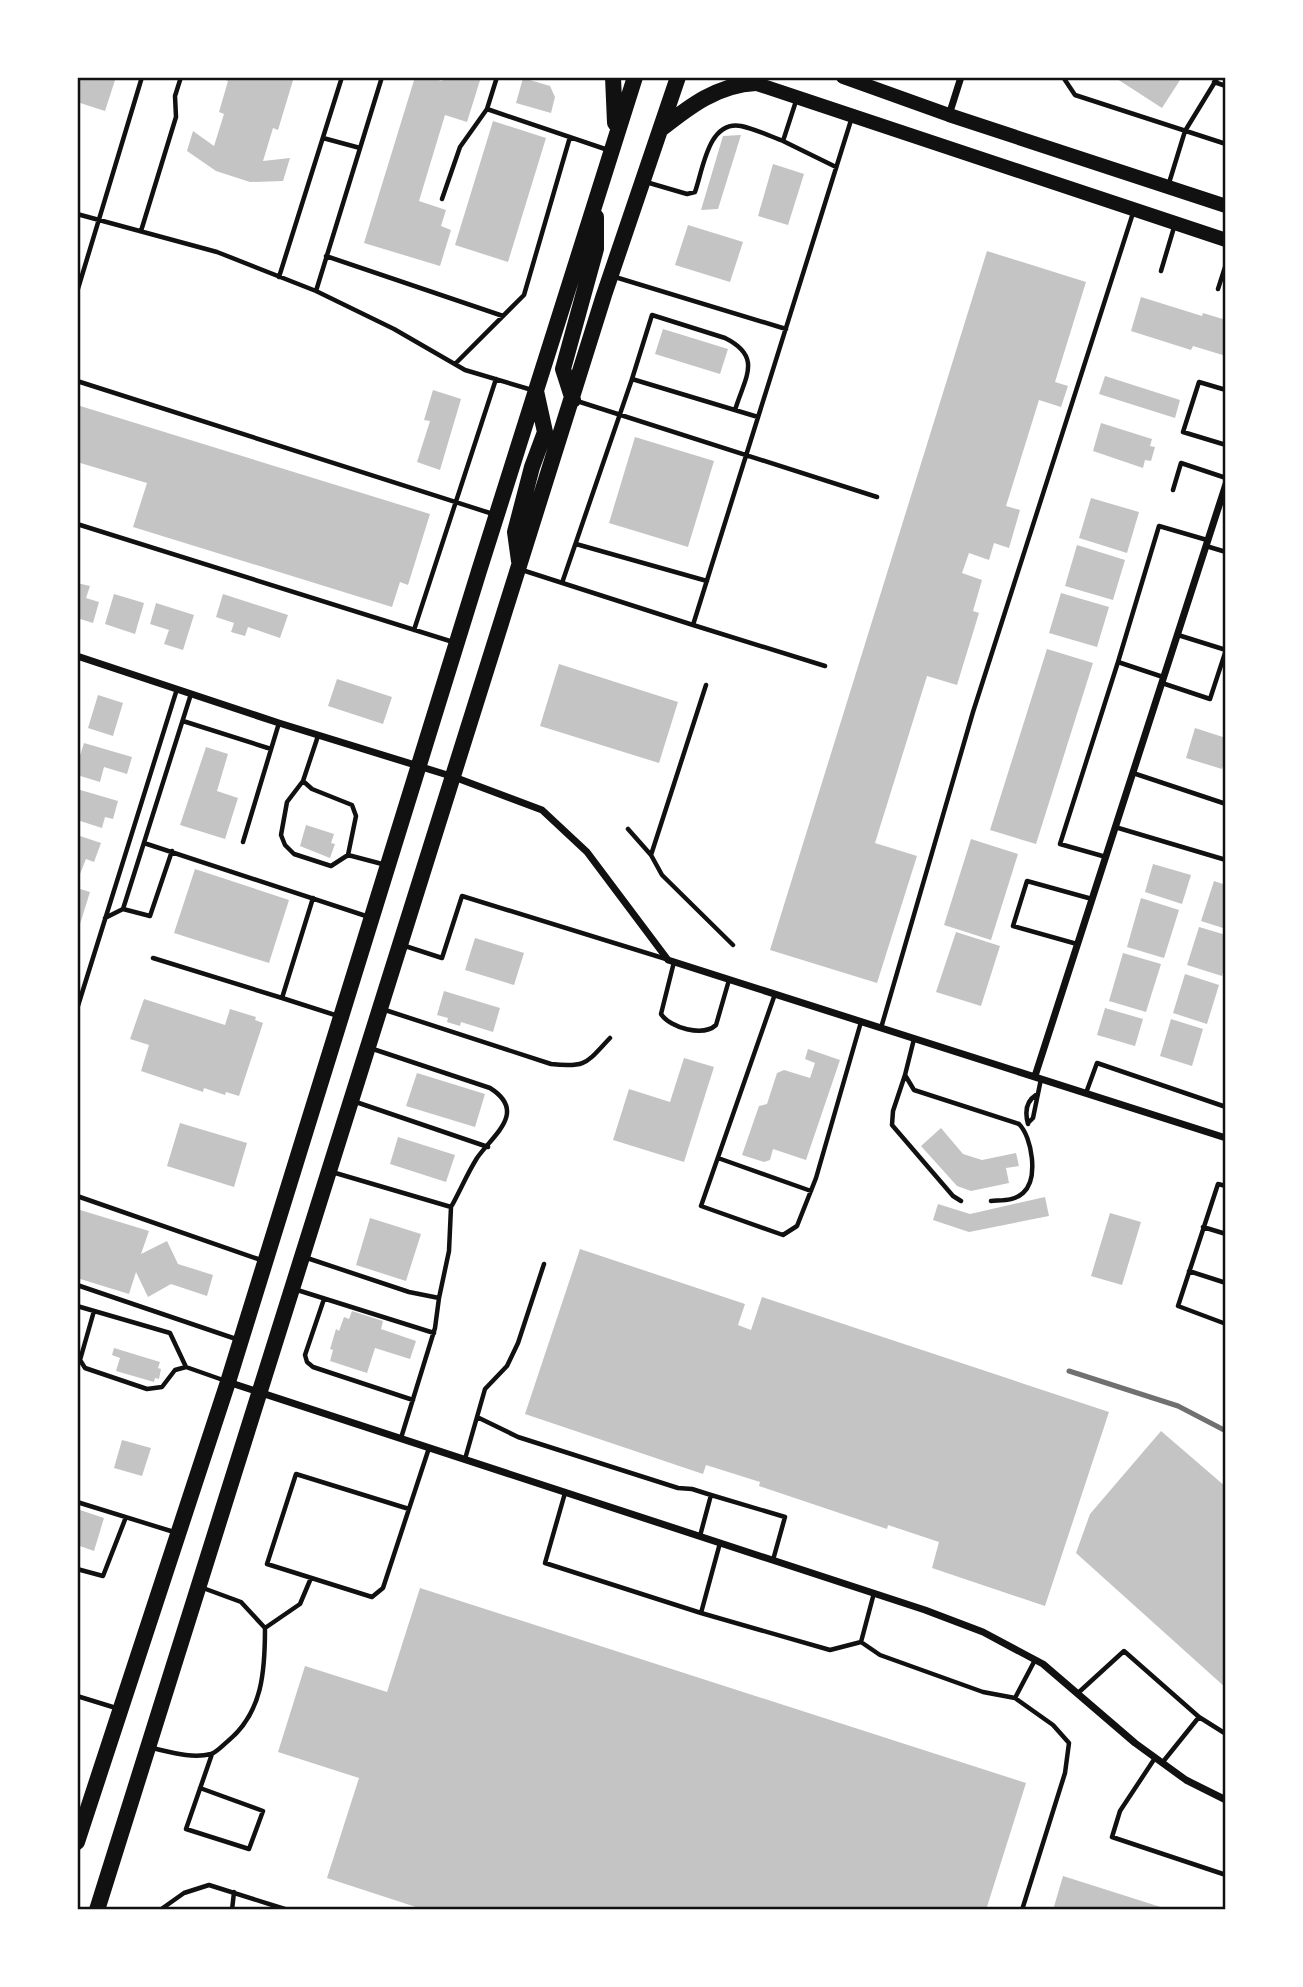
<svg xmlns="http://www.w3.org/2000/svg" width="1303" height="1987" font-family="Poppins,sans-serif">
<style>
.building{fill:#c4c4c4}
.lines{fill:none;stroke-linecap:round;stroke-linejoin:round}
.service{stroke:#111;stroke-width:4.5}
.minor{stroke:#111;stroke-width:7}
.secondary{stroke:#111;stroke-width:14}
.primary{stroke:#111;stroke-width:16}
.rail{stroke:#707070;stroke-width:5}
.neatline{fill:none;stroke:#111;stroke-width:2.5}
</style>
<rect width="100%" height="100%" fill="#fff"/>
<path class="building" d="M77 77H116L105 111 77 102Z
M218 77H294L278 130 273 128 263 161 290 158 283 181 250 182 216 171 187 151 193 131 214 146 224 114 219 112 228 81Z
M415 77H428L442 81 444 77H481L467 122 445 115 419 201 446 210 441 226 451 230 440 266 364 243Z
M1114 77H1182L1162 108Z
M523 78 550 86 555 97 551 113 516 103Z
M493 121 546 138 508 262 455 245Z
M741 135 718 209 701 210 723 136Z
M773 164 804 174 788 225 758 216Z
M688 225 743 242 730 282 675 265Z
M987 251 1086 282 1055 382 1068 386 1061 407 1039 400 1006 506 1020 510 1009 548 994 543 989 560 969 553 962 573 982 580 973 611 979 613 957 685 927 676 875 843 917 856 877 983 770 950Z
M1141 297 1202 316 1203 313 1226 320V356L1193 346 1191 350 1131 331Z
M663 329 728 349 720 374 655 354Z
M1105 376 1180 400 1175 418 1099 394Z
M433 390 461 399 440 470 417 462 430 421 424 420Z
M77 405 430 514 408 585 400 582 392 607 133 527 147 483 77 462Z
M1101 423 1152 439 1150 446 1155 447 1151 461 1145 460 1143 468 1093 451Z
M635 437 714 461 688 547 609 523Z
M1091 498 1139 512 1127 553 1079 538Z
M1077 545 1125 560 1113 600 1065 586Z
M77 583 90 586 86 598 99 602 93 623 77 618Z
M1061 593 1109 607 1097 647 1049 633Z
M114 594 144 603 135 634 105 624Z
M223 594 288 615 280 638 248 627 245 636 231 632 234 623 216 617Z
M156 603 194 615 183 650 164 644 169 630 150 624Z
M1047 649 1093 663 1036 844 990 830Z
M559 664 678 702 659 763 540 726Z
M337 679 392 697 383 724 328 706Z
M98 695 123 703 113 736 88 728Z
M1195 728 1226 738V756L1222 769 1186 758Z
M84 743 132 757 127 774 104 767 100 782 77 775V765Z
M206 747 228 754 217 791 238 798 225 839 180 825Z
M77 789 118 801 113 819 105 817 102 828 77 820Z
M306 825 334 834 331 843 335 844 330 858 300 846Z
M77 835 101 843 94 862 86 859 80 874 77 873Z
M971 839 1018 854 991 940 944 925Z
M1153 864 1191 875 1182 904 1145 892Z
M195 869 289 900 269 963 174 933Z
M1214 881 1226 885V929L1201 921Z
M77 888 90 892 80 924 77 923Z
M1141 898 1179 910 1164 958 1127 947Z
M1199 927 1226 935V963L1222 976 1187 965Z
M956 932 1000 946 981 1006 936 992Z
M475 938 524 953 514 985 465 970Z
M1123 953 1161 964 1146 1012 1109 1001Z
M1185 974 1219 985 1207 1024 1173 1013Z
M444 991 500 1008 493 1032 461 1022 460 1026 447 1022 448 1018 437 1015Z
M144 999 225 1025 230 1009 256 1017 255 1020 263 1023 239 1096 226 1092 225 1095 204 1088 203 1092 141 1071 149 1045 130 1039Z
M1105 1008 1143 1019 1135 1046 1097 1035Z
M1171 1019 1203 1029 1192 1066 1160 1056Z
M808 1049 840 1060 806 1160 773 1149 770 1160 764 1162 742 1155 759 1106 767 1104 777 1073 784 1070 810 1078 815 1063 805 1059Z
M684 1058 714 1067 684 1162 613 1140 629 1089 670 1102Z
M417 1073 485 1094 475 1127 406 1106Z
M180 1123 247 1143 234 1187 167 1166Z
M941 1128 963 1154 982 1160 1016 1153 1019 1166 1006 1168 1009 1183 971 1191 957 1186 921 1146Z
M398 1137 455 1155 446 1182 390 1164Z
M1045 1197 1049 1216 969 1232 933 1220 938 1204 970 1214Z
M77 1209 149 1231 141 1254 167 1241 178 1264 213 1275 207 1296 171 1284 148 1297 136 1272 129 1294 77 1278Z
M1110 1213 1141 1222 1122 1285 1091 1276Z
M370 1218 421 1234 406 1281 356 1265Z
M580 1249 745 1304 738 1325 751 1330 762 1297 1109 1412 1045 1606 932 1568 939 1542 888 1525 887 1529 759 1486 760 1482 706 1465 703 1474 525 1414Z
M352 1311 383 1321 381 1329 416 1341 410 1359 375 1348 367 1373 330 1361 333 1350 330 1349 336 1329 339 1331 344 1317 349 1319Z
M114 1348 160 1362 158 1368 161 1369 159 1379 155 1378 154 1382 116 1371 120 1358 112 1355Z
M1161 1431 1226 1487V1688L1076 1553 1090 1514Z
M122 1440 151 1448 142 1476 114 1468Z
M77 1509 104 1518 94 1551 77 1545Z
M420 1588 1026 1783 986 1910H425L327 1878 359 1778 278 1752 305 1666 387 1692Z
M1063 1876 1167 1909V1910H1053Z"/>
<g class="lines">
<path class="service" d="M497 77 487 109 608 150
M1063 77 1075 95 1226 144
M1214 82 1226 86
M323 138 360 148
M783 141 836 167
M646 182 687 194 695 192C703 170 708 120 741 126 755 129 770 136 783 141L796 101
M1169 183 1185 131 1218 77
M442 199 460 147 487 109
M77 214 217 252 316 291 394 329 465 370 532 390
M141 231 176 117 175 96 181 77
M326 256 503 316
M1161 271 1175 224
M279 277 342 77
M615 277 786 329
M1218 289 1226 264
M316 291 382 77
M77 292 142 77
M455 364 524 295 570 137
M632 379 652 315 725 338C763 357 745 377 735 410
M77 381 493 514
M1226 390 1199 382 1183 432 1226 445
M577 401 877 497
M1173 490 1181 463 1226 478
M77 524 453 642
M576 544 707 581
M1206 546 1226 552
M522 570 693 625 852 117
M562 583 632 379 758 417
M693 625 825 666
M414 630 496 379
M1118 662 1159 526 1207 540
M1162 683 1210 699 1226 650 1178 635
M183 721 271 749
M318 736 303 781 287 802 281 835 285 845 294 854 331 866 348 855 386 865
M1133 773 1226 804
M303 781 312 789 352 805 356 816 348 855
M1115 827 1226 860
M628 829 651 855 662 875 733 945
M243 842 279 723
M144 843 369 917
M651 855 706 685
M1106 857 1060 844 1118 662 1163 677
M313 898 282 998 338 1016
M123 909 150 916 172 851
M105 918 123 909 191 694
M1077 944 1013 926 1027 881 1092 899
M402 945 442 958 462 896 666 959
M153 958 282 998
M674 962 661 1014C670 1028 703 1037 716 1025L729 980
M775 994 701 1206 783 1235 797 1226 816 1178 861 1022
M77 1009 177 689
M382 1009 551 1064C587 1068 586 1063 610 1038
M881 1028 973 712 1133 213
M914 1039 905 1075 914 1090 1019 1124C1032 1137 1039 1179 1023 1193 1014 1201 1003 1200 991 1201
M905 1075 893 1111 892 1125 953 1196 961 1201
M1086 1093 1097 1063 1226 1107
M353 1101 488 1147
M1028 1123 1033 1118 1041 1079
M1028 1124C1025 1113 1025 1102 1036 1095
M718 1158 811 1191
M332 1172 451 1207C460 1191 467 1174 477 1158 493 1135 528 1112 490 1088L370 1048
M1226 1186 1218 1184 1178 1306 1226 1324
M77 1196 261 1260
M1203 1227 1226 1234
M304 1257 409 1292 439 1298 449 1251 451 1207
M1189 1271 1226 1283
M77 1285 239 1340
M294 1289 434 1333
M324 1299 305 1355 307 1362 313 1367 413 1400
M77 1306 170 1333 186 1367 223 1380
M94 1311 80 1360 85 1368 147 1389 162 1387 175 1370 186 1367
M477 1417 518 1437 678 1488 692 1489 711 1495 700 1536
M401 1438 435 1328 439 1298
M465 1459 485 1389 507 1366 518 1343 544 1264
M565 1493 545 1563 701 1613 720 1543
M711 1495 785 1517 773 1560
M77 1502 174 1532
M409 1509 296 1474 267 1564 372 1597 383 1588 429 1448
M77 1569 103 1576 126 1517
M203 1588 241 1602 265 1628 300 1604 311 1578
M874 1593 861 1642 880 1655 983 1692 1015 1698 1035 1660
M701 1613 830 1650 861 1642
M1078 1693 1124 1651 1199 1717 1162 1763
M77 1696 116 1708
M1015 1698 1053 1725 1069 1743 1065 1773 1022 1910
M1199 1717 1226 1734
M152 1748C170 1752 192 1759 211 1754 217 1752 223 1745 228 1741 263 1712 265 1670 265 1628
M1155 1758 1120 1811 1112 1837 1226 1875
M200 1788 263 1811 249 1849 186 1829 212 1754
M160 1910 184 1893 209 1885 288 1910
M232 1910 234 1892"/>
<path class="minor" d="M949 115 961 77
M77 656 279 723 454 777 542 810 587 852 668 960 1226 1138
M1035 1076 1226 484
M228 1382 925 1610 983 1632 1043 1664 1135 1743 1186 1780 1226 1800"/>
<path class="secondary" d="M736 77 1226 240
M843 77 949 115 1226 206"/>
<path class="primary" d="M613 77 615 123
M661 129C690 106 717 85 756 83
M573 400 563 369 596 249V217
M519 561 515 532 532 467 545 432 536 391
M77 1842 228 1382 479 571 635 77
M97 1910 604 295 678 77"/>
<path class="rail" d="M1069 1371 1178 1406 1226 1431"/>
</g>
<rect width="1303" height="1987" fill="none" stroke="#ffffff" stroke-width="158"/>
<rect x="79" y="79" width="1145" height="1829" class="neatline"/>
</svg>
